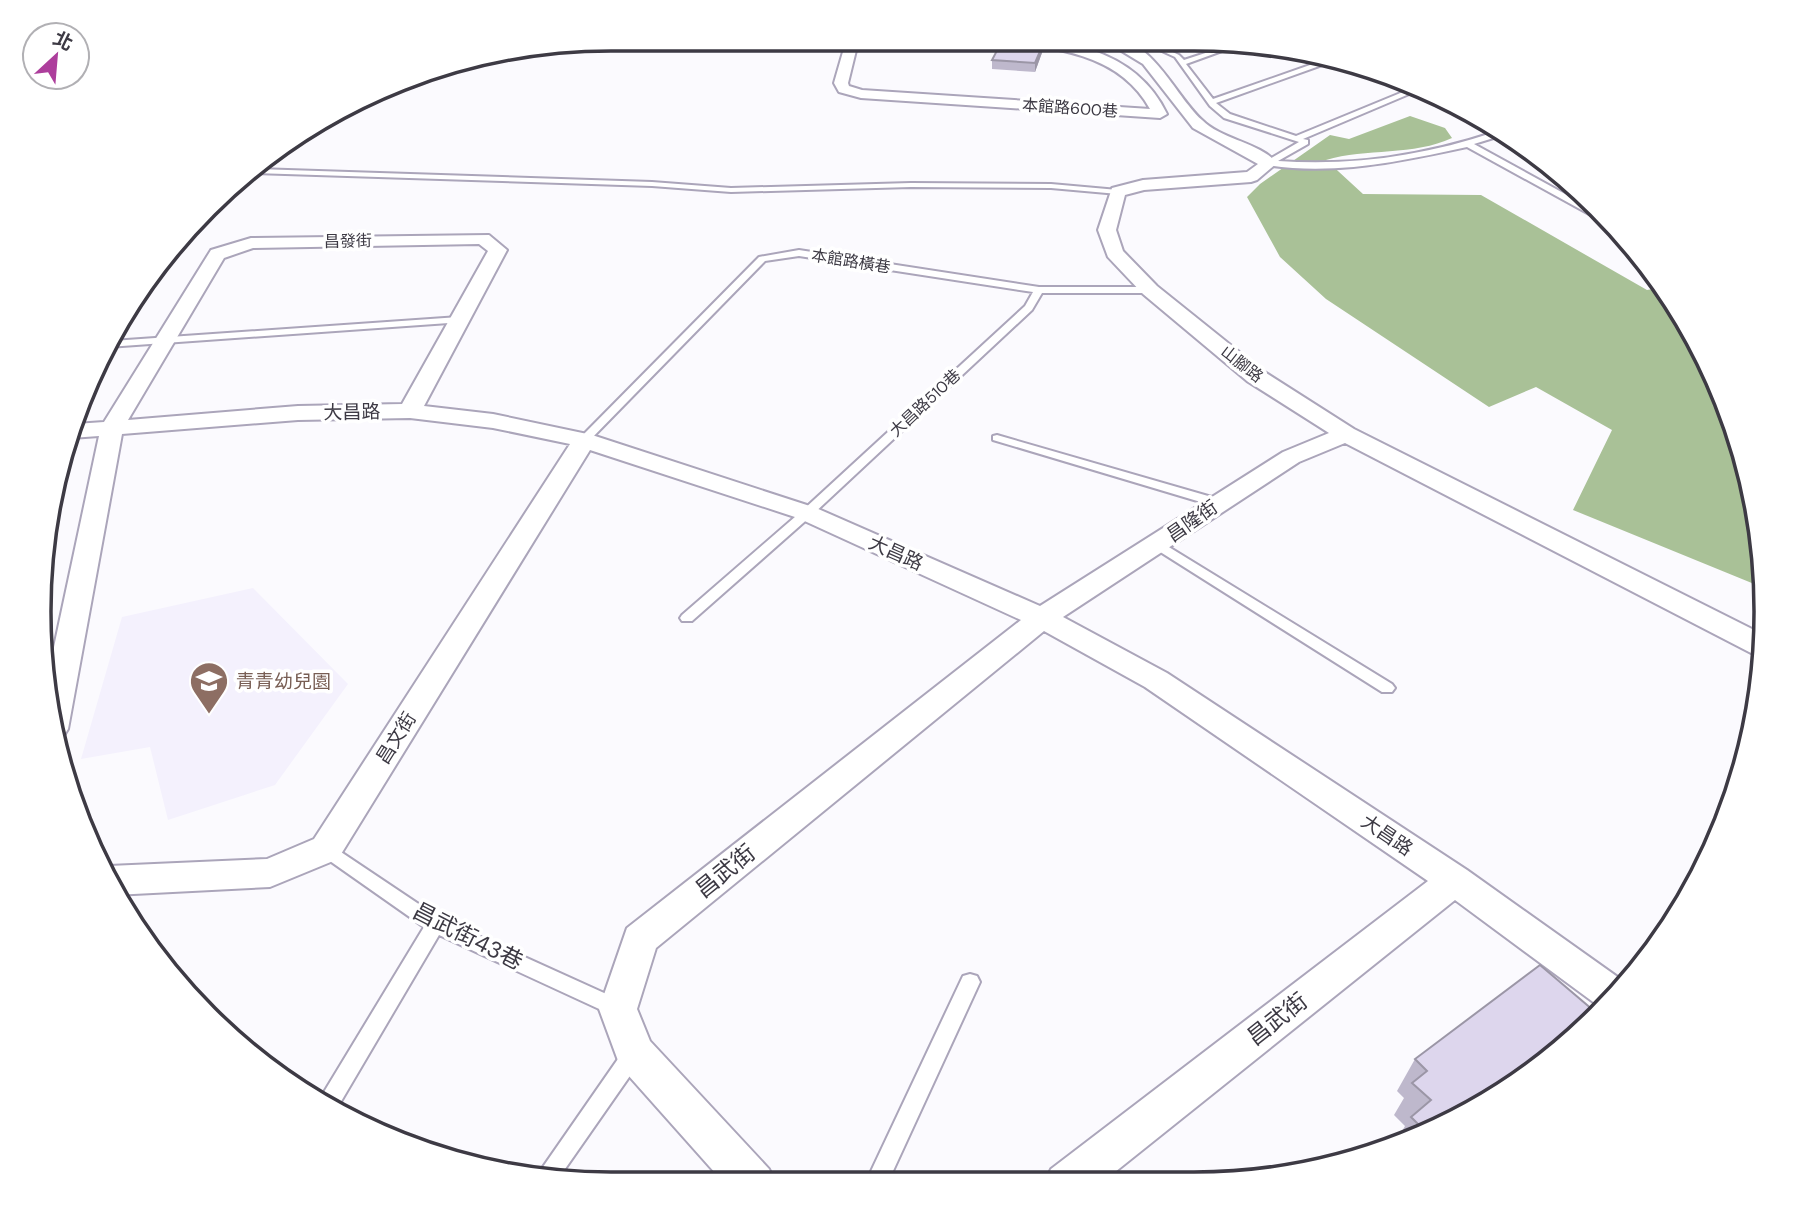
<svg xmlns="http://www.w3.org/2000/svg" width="1805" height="1223" font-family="'DM Sans','Noto Sans TC',sans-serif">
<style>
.built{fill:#f4f1fd}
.forest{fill:#a9c197}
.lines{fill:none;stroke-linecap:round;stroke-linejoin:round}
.lane-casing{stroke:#aba5ba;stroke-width:4}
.street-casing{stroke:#aba5ba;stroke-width:4}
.lane{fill:#fff;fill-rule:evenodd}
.street{fill:#fff;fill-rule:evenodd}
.wall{fill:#beb8cc}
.shaded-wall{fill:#9b96a6}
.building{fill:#ddd6ed;stroke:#9b96a6;stroke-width:2}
.labels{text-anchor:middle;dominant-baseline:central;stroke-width:7;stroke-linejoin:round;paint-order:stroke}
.far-street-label{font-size:16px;fill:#3d3a44;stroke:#fff}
.street-label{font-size:19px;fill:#3d3a44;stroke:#fff}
.education-label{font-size:19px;fill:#785e54;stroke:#fff;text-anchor:start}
.near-street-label{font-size:23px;fill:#3d3a44;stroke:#fff}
.rim{fill:none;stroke:#3d3a44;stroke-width:3.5}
</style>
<rect width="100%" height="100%" fill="#fbfafe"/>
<path class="built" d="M253 588 348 684 275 785 168 820 150 747 81 759 122 617Z"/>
<path class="forest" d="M1410 116 1445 128 1452 138C1414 156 1366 148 1326 160L1363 194 1481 195 1647 290 1665 287 1670 293 1723 392 1755 499 1764 588 1573 510 1612 430 1536 387 1489 407 1326 299 1280 257 1247 197 1260 184 1330 135 1349 139Z"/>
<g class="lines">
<g class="lane-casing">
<path id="lane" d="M1170 38H1180L1160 46 1179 55 1184 60 1236 43H1244L1186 64 1213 99 1330 58 1336 60 1216 103 1230 114 1296 136 1415 87 1421 89 1303 139 1308 140V144L1278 161C1354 166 1423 156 1495 132L1500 136 1474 144 1607 217 1614 225H1609L1467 147C1402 161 1334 176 1266 165V161L1299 142 1224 118 1210 106 1175 57 1151 46Z
M257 169 652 182 731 188 911 183 1051 184 1118 190 1122 192 1118 194 1051 188 911 187 731 192 652 186 253 173Z
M799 250 1039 287H1150L1155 290 1150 293H1042L1032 310 811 516 692 621H682L680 618 682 615 803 510 1025 306 1033 292 799 256 765 261 588 442H580V438L759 257Z
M459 317 463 318V322L108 347 112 341Z
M997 435 1222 500 1224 503 1222 506H1214L993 440V436Z
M1159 541 1392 684 1395 688 1392 692H1382L1154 548 1152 545Z
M326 842 441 919 624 1002 627 1008 624 1014 617 1017 610 1014 439 935 336 1110 321 1097 424 927 320 854 317 849 320 844Z
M970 974 977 976 980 982 887 1184H865L963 976Z
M634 1044 641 1046 644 1053 641 1060 558 1179 536 1177 627 1046Z"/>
</g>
<g class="street-casing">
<path id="street" d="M847 38H859L848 83 849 86 862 90 1150 109C1119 53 1054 47 996 42L990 38C1058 38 1134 45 1167 114L1160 118 861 98 839 92 834 83Z
M1108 38C1153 38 1173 93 1202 120 1222 140 1259 142 1277 163L1257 180 1251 182 1144 190 1125 195 1116 230 1123 251 1157 286 1263 371 1354 429 1764 635 1762 657 1753 654 1345 443 1299 462 1063 617 1167 673 1467 870 1626 983 1604 1010 1455 900 1100 1184H1044L1051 1169 1428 881 1145 687 1044 631 656 948 637 1009 650 1041 769 1169 776 1184H725L620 1066 599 1009 627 928 1021 620 798 518 590 450 338 859 270 887 114 895 104 868 109 866 267 859 314 839 570 444 493 428 410 418 298 420 122 434 68 729 63 737 55 739 50 724 47 680 99 436 71 438 75 424 104 422 211 250 251 238 489 235 507 250 424 406 493 414 592 435 816 508 1040 606 1283 452 1329 433 1247 381 1143 294 1108 257 1098 230 1112 188 1143 180 1247 172 1258 164 1193 128 1143 64 1115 47ZM479 244 488 251 402 404 298 406 128 420 224 258 253 248Z"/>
</g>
<use href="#lane" class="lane"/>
<use href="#street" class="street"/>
</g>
<path class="wall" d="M1043 50 1035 72 992 69V60Z
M1415 1059 1512 1088 1413 1141 1393 1147 1405 1126 1394 1115 1404 1098 1397 1091Z"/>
<path class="shaded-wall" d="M1044 42 1043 50 1035 72V63Z"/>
<path class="building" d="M1003 39 1044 42 1035 63 992 60Z
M1540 965 1600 1016 1512 1088 1427 1133 1411 1117 1431 1100 1412 1083 1427 1071 1415 1059Z"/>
<defs>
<g id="school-pin" transform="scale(2.0125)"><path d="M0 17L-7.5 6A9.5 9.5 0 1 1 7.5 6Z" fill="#8d6e63" stroke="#fff"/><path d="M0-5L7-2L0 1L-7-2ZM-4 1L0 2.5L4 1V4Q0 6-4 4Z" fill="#fff"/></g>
</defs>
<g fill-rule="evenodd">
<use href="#school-pin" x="209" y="681"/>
</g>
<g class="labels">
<g class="far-street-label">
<text transform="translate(1070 108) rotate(4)">本館路600巷</text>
<text transform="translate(348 241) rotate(-1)">昌發街</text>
<text transform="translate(851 261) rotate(9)">本館路橫巷</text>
<text transform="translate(1242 364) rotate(38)">山腳路</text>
<text transform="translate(925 403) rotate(-43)">大昌路510巷</text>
</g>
<g class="street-label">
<text transform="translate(352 412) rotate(-1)">大昌路</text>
<text transform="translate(1192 521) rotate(-35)">昌隆街</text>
<text transform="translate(896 553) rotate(24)">大昌路</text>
<text transform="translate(396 738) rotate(-58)">昌文街</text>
<text transform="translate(1387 835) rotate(34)">大昌路</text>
</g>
<g class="education-label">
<text x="236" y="681">青青幼兒園</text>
</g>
<g class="near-street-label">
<text transform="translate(725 871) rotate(-39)">昌武街</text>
<text transform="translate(468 936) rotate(27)">昌武街43巷</text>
<text transform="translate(1277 1019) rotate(-38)">昌武街</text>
</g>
</g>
<path d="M0 0H1805V1223H0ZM611 51H1194A560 560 0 0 1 1754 611V612A560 560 0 0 1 1194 1172H611A560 560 0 0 1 51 612V611A560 560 0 0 1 611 51Z" fill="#fff" fill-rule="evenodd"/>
<path class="rim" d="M611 51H1194A560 560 0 0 1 1754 611V612A560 560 0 0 1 1194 1172H611A560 560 0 0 1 51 612V611A560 560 0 0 1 611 51Z"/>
<g transform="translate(56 56) rotate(26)"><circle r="33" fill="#ffffff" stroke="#b1b0b4" stroke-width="2"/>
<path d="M0-5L12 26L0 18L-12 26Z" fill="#ad3e9c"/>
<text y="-10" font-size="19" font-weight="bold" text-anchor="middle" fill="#3d3a44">北</text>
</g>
</svg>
